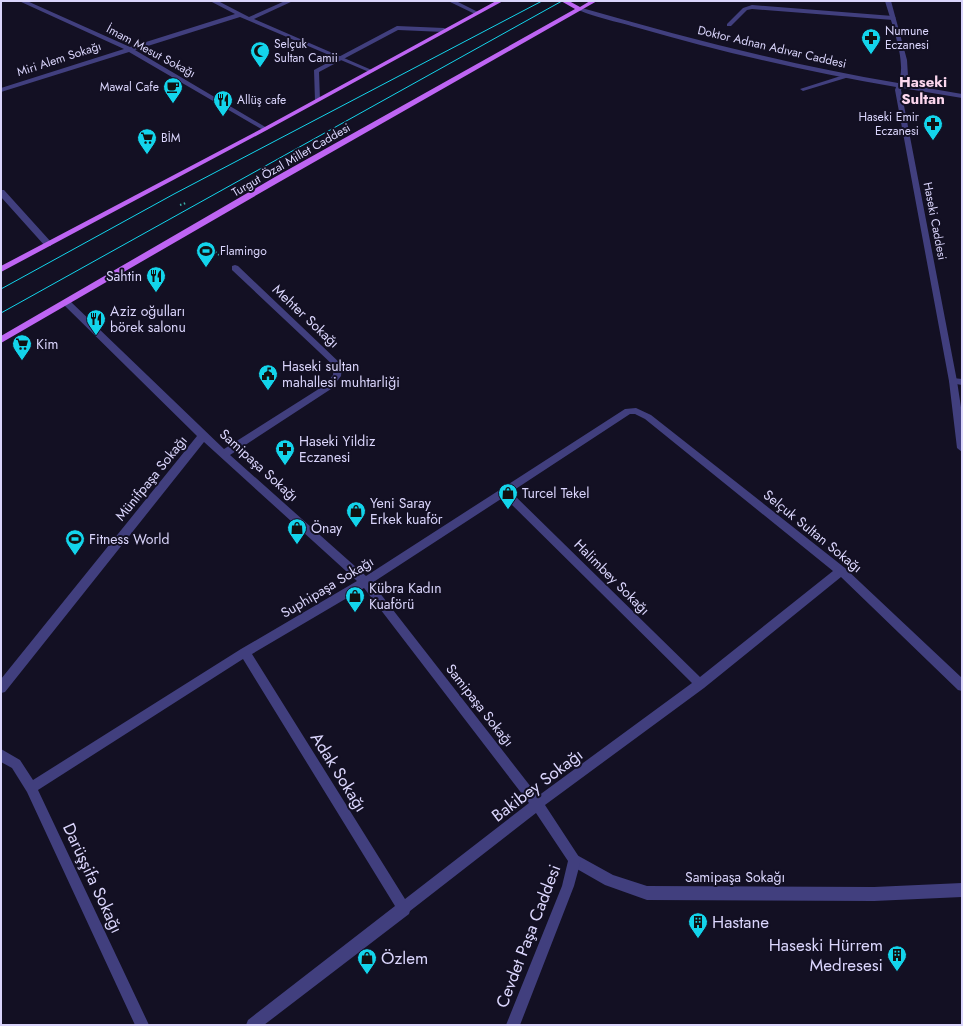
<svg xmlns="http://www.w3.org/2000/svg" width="963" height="1026" font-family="Jost,sans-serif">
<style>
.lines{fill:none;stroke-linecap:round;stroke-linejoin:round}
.path{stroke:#39ada6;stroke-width:2;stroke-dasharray:1.5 2.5;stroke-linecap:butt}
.service{fill:#413f7e;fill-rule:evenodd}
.pedestrian{fill:#413f7e;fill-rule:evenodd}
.minor{fill:#413f7e;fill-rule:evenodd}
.tertiary{fill:#413f7e;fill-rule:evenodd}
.primary{fill:#be65f3;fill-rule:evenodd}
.tram{stroke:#13d4eb;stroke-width:1}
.labels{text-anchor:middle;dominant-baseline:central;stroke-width:4;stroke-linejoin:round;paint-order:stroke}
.far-poi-label{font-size:12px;fill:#dad5fc;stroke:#131023;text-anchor:start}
.far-street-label{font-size:12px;fill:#dad5fc;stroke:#131023}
.poi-label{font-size:14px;fill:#dad5fc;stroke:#131023;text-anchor:start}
.street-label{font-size:14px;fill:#dad5fc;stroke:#131023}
.far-district-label{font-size:15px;font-weight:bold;fill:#fcd7ee;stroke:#131023}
.near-street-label{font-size:17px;fill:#dad5fc;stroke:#131023}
.near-poi-label{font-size:17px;fill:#dad5fc;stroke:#131023;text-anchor:start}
</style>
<rect width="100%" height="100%" fill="#131023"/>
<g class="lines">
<path class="path" d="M180 205 186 203
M206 244 219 255"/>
<path class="service" d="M397 26 444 28 447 30 444 32 398 30 319 72 320 100 315 101 314 70Z
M847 74 850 76 849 77 803 91 800 89Z"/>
<path class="pedestrian" d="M575 854 613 875 647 886 874 887 962 883V897L874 901 647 900 605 885 570 865 569 860 570 855Z"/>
<path class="minor" d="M19 1H27L130 47 235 14 210 1H218L249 17 285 1H293L254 19 374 71 369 72 240 17 135 50 267 128V130H263L129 52 1 92V88L124 49Z
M448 1H456L480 13 475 14Z
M752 5 893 16 896 18 893 20 752 9 747 10 731 26H727V24L743 8Z
M1 190H4L51 242V246H45L1 197Z
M235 265 238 266 342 365 341 376 331 389 230 455 366 576 625 409 636 408 651 415 845 568 962 678V691L958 690 841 577 704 688 545 805 581 860 574 886 520 1025H506L562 886 568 861 536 813 410 911 409 914 264 1025H246L248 1020 395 906 243 659 38 790 149 1025H135L27 792 12 768 1 762V749L20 760 33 780 241 649 357 581 204 442 5 692 1 693V679L197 436 64 305 63 303 64 301H70L224 449 325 385 333 375 334 366 232 270V266ZM630 414H635L645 419 833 571 700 677 511 492ZM504 497 692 683 538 796 372 583ZM364 588 529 803 405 899 252 654Z
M953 378 962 379V385L950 383 949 381Z"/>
<path class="tertiary" d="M885 1H891L907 60 908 76 904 84 962 94V98L902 88 901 90 957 381 962 414V452L957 448 949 381 895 90 896 87C808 72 721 52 635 27 622 23 586 15 577 9L582 8C686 38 791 65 898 83 908 64 891 22 885 1Z"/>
<path class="primary" d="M496 1H503L267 130 1 272V266L263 128Z
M561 1H569L580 7 590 1H597L281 181 1 343V336L275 177 575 9Z"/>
<path class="tram" d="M1 289 174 194 542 1
M1 313 562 1"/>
</g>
<defs>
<g id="pharmacy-pin" transform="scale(1)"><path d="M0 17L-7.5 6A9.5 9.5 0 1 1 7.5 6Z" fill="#13d4eb" stroke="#131023"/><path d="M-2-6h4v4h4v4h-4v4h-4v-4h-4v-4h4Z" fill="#111"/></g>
<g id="mosque-pin" transform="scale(1)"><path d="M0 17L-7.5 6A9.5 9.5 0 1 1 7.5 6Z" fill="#13d4eb" stroke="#131023"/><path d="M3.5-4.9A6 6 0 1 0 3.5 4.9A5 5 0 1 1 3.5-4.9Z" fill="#111"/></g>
<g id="cafe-pin" transform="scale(1)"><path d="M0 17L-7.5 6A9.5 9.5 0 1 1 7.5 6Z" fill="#13d4eb" stroke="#131023"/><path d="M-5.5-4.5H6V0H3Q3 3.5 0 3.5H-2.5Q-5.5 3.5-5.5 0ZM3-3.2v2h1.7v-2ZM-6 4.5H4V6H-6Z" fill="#111"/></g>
<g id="restaurant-pin" transform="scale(1)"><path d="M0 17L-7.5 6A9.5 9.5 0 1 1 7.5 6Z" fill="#13d4eb" stroke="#131023"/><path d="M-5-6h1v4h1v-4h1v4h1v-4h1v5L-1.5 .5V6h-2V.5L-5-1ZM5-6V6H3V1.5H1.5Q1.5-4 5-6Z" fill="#111"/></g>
<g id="supermarket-pin" transform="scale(1)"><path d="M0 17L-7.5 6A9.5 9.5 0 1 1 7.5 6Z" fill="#13d4eb" stroke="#131023"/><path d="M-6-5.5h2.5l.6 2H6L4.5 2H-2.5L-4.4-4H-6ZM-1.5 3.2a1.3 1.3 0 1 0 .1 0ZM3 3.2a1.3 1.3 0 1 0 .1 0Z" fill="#111"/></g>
<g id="stadium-pin" transform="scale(1)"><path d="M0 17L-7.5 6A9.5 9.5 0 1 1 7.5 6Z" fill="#13d4eb" stroke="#131023"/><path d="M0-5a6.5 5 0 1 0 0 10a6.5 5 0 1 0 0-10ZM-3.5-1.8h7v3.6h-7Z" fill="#111"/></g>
<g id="civic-pin" transform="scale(1)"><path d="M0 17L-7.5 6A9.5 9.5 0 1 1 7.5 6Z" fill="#13d4eb" stroke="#131023"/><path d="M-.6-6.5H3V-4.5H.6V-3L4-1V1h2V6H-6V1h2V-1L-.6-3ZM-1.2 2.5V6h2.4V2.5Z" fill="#111"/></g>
<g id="shop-pin" transform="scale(1)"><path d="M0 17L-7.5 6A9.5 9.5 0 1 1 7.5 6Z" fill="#13d4eb" stroke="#131023"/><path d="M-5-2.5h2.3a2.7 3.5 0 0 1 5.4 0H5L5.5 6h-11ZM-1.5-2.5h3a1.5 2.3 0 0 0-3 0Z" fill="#111"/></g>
<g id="building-pin" transform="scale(1)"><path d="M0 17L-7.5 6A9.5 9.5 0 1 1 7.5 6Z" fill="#13d4eb" stroke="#131023"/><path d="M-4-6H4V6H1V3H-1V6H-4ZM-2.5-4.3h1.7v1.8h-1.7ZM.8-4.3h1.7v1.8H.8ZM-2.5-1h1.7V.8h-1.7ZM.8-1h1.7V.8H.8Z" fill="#111"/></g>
</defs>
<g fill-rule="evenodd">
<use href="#pharmacy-pin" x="871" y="38"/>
<use href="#mosque-pin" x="260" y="51"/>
<use href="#cafe-pin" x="173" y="87"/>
<use href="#restaurant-pin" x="223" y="100"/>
<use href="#pharmacy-pin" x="933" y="124"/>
<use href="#supermarket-pin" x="147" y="138"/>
<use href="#stadium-pin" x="206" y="251"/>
<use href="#restaurant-pin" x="156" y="276"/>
<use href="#restaurant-pin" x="96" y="319"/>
<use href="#supermarket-pin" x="22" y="344"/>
<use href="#civic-pin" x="268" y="374"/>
<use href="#pharmacy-pin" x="285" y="449"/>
<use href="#shop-pin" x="508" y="493"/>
<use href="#shop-pin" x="356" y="511"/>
<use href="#shop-pin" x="297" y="528"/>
<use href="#stadium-pin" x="75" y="539"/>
<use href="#shop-pin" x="355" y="596"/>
<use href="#building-pin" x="698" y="922"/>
<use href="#building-pin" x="897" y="955"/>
<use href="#shop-pin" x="367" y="958"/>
</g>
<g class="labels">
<g class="far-poi-label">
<text x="885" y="31">Numune<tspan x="885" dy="14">Eczanesi</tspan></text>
<text x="274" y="44">Selçuk<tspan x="274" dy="14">Sultan Camii</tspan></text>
<text x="159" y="87" text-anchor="end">Mawal Cafe</text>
<text x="237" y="100">Allüş cafe</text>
<text x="919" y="117" text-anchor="end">Haseki Emir<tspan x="919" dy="14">Eczanesi</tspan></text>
<text x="161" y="138">BİM</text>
<text x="220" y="251">Flamingo</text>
</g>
<g class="far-street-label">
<text transform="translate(772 47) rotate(13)">Doktor Adnan Adıvar Caddesi</text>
<text transform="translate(151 51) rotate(28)">İmam Mesut Sokağı</text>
<text transform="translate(59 59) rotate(-18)">Miri Alem Sokağı</text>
<text transform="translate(291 160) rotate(-30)">Turgut Özal Millet Caddesi</text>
<text transform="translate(935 221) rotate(79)">Haseki Caddesi</text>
</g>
<g class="poi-label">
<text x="142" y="276" text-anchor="end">Sahtin</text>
<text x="110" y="311">Aziz oğulları<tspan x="110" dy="16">börek salonu</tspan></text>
<text x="36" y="344">Kim</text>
<text x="282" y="366">Haseki sultan<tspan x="282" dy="16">mahallesi muhtarliği</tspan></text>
<text x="299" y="441">Haseki Yildiz<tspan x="299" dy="16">Eczanesi</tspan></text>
<text x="522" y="493">Turcel Tekel</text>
<text x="370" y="503">Yeni Saray<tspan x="370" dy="16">Erkek kuaför</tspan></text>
<text x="311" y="528">Önay</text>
<text x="89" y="539">Fitness World</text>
<text x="369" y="588">Kübra Kadın<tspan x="369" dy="16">Kuaförü</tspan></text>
</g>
<g class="street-label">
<text transform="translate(306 316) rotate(43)">Mehter Sokağı</text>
<text transform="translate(259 465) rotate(42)">Samipaşa Sokağı</text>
<text transform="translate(151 478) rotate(-51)">Münifpaşa Sokağı</text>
<text transform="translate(813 531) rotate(39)">Selçuk Sultan Sokağı</text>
<text transform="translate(612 577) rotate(45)">Halimbey Sokağı</text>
<text transform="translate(327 587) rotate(-31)">Suphipaşa Sokağı</text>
<text transform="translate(480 705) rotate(52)">Samipaşa Sokağı</text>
<text x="735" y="877">Samipaşa Sokağı</text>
</g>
<g class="far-district-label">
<text x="923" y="82">Haseki<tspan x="923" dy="17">Sultan</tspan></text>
</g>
<g class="near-street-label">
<text transform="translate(339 772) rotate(58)">Adak Sokağı</text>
<text transform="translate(537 785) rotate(-37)">Bakibey Sokağı</text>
<text transform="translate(93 878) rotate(65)">Darüşşifa Sokağı</text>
<text transform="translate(528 936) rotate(-69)">Cevdet Paşa Caddesi</text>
</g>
<g class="near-poi-label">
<text x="712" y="922">Hastane</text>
<text x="883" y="945" text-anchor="end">Haseski Hürrem<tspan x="883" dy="20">Medresesi</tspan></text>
<text x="381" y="958">Özlem</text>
</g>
</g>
<rect width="963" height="1026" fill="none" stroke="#dad5fc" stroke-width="4"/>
</svg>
